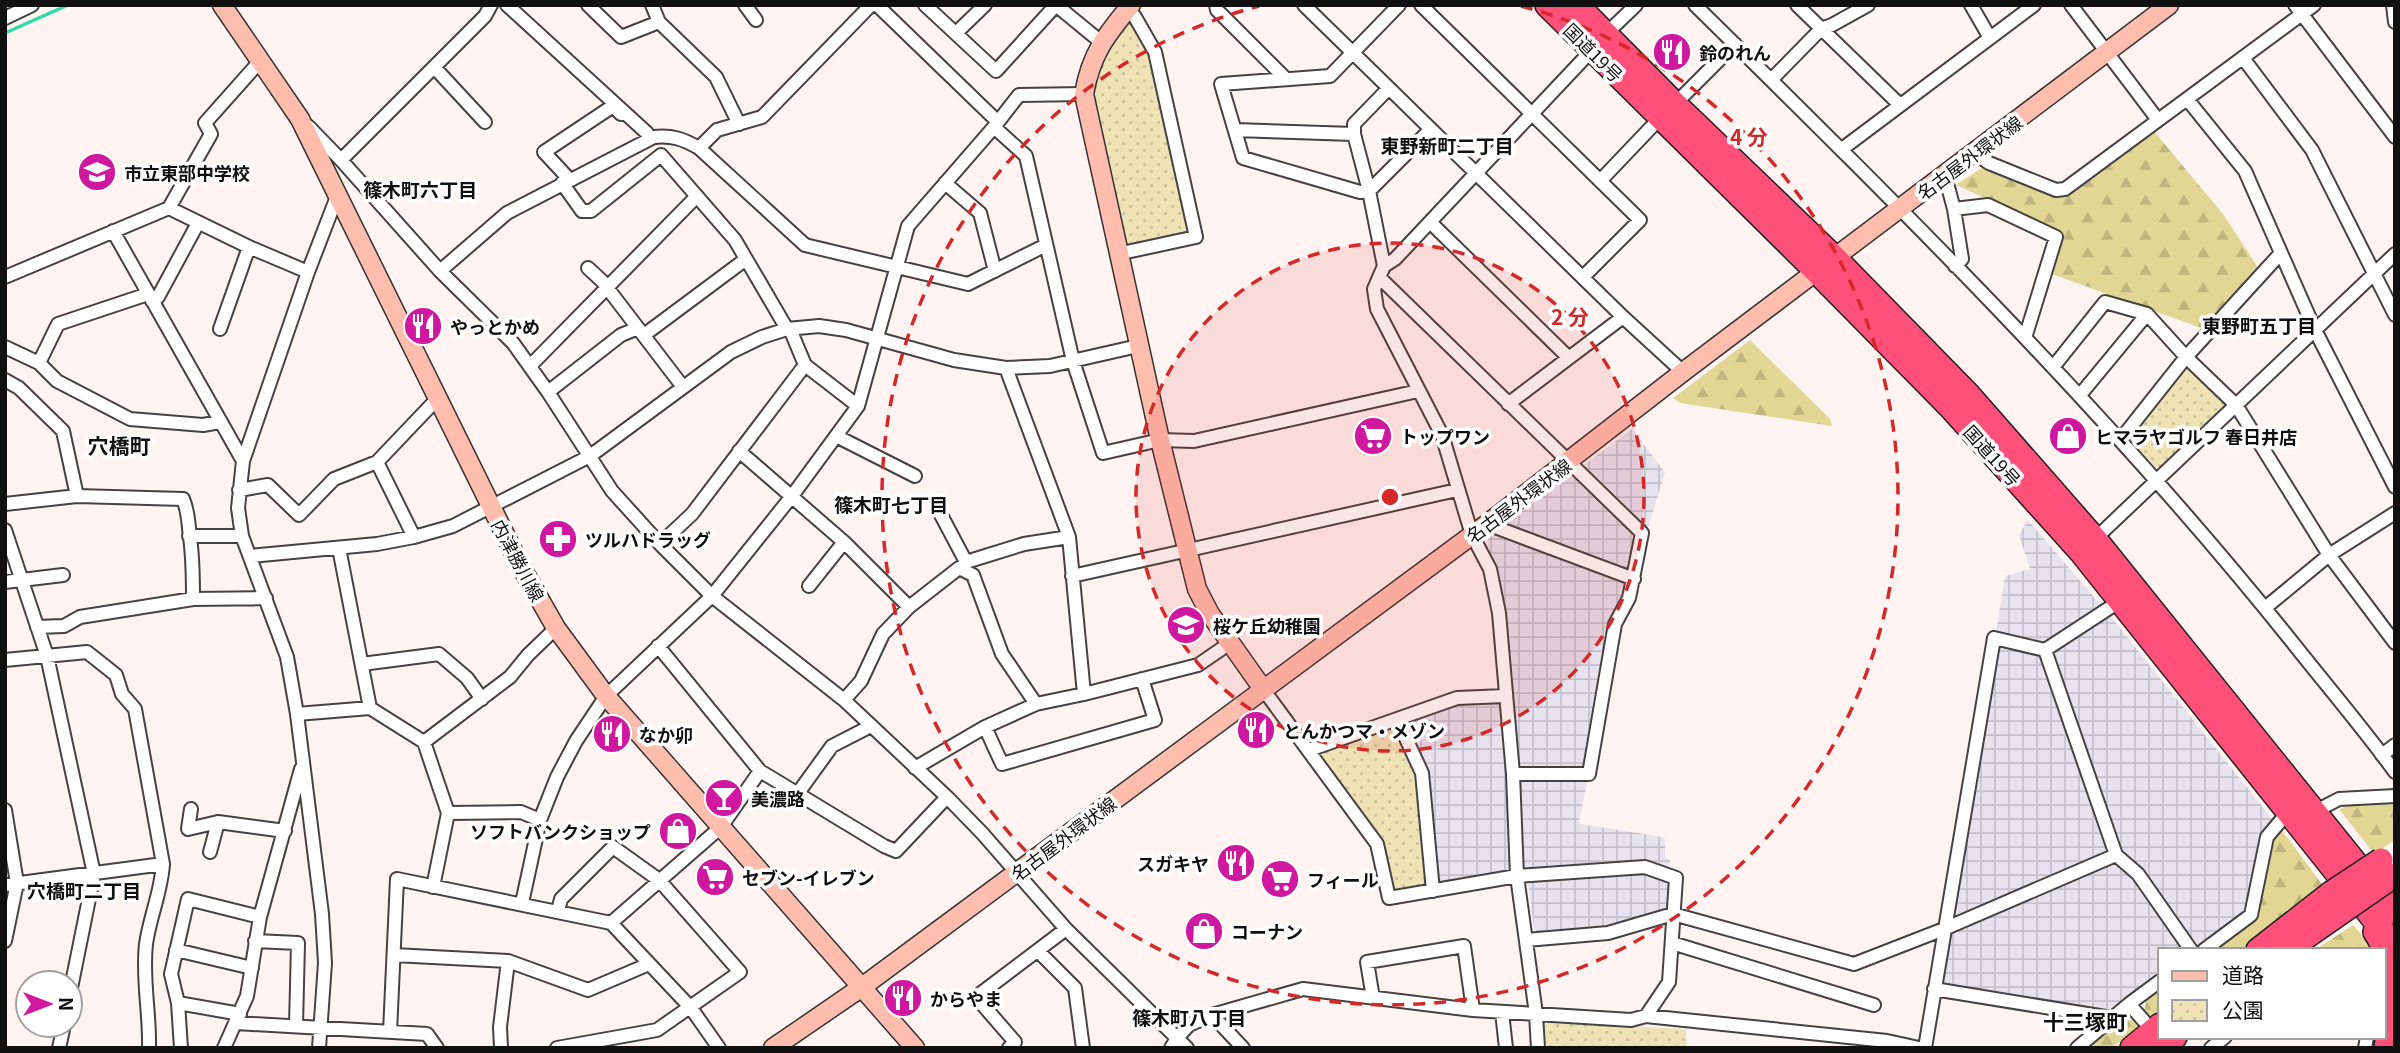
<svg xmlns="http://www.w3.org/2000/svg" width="2400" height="1053" font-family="Georgia,'Noto Sans JP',serif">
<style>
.industrial{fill:url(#industrial-grid)}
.forest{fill:url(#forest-firs)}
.park{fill:url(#park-dots)}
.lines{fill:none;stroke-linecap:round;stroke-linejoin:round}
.stream{stroke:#2fdcaa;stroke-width:3.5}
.street-casing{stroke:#434343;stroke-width:16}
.secondary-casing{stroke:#323232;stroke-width:21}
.highway-casing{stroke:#212121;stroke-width:26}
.street{stroke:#fff;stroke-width:12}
.secondary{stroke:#ffbdad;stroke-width:18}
.highway{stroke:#ff5079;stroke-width:23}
.highway-bridge-casing{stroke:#212121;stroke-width:26;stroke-linecap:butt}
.highway-bridge{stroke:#ff5079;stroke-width:23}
.ring{fill:none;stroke:#d62828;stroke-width:3.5;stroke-dasharray:12 9}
.labels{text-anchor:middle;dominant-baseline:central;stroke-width:7;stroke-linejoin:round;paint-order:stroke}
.street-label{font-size:18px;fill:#101010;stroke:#fff}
.poi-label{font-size:18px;font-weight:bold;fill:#101010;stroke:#fff;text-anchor:start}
.neighbourhood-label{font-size:19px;font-weight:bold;fill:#101010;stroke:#fff}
.quarter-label{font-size:21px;font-weight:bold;fill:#101010;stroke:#fff}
.centre{fill:#d62828;stroke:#fff;stroke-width:3.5}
.ring-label{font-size:21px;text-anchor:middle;font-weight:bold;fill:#d62828;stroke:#fff;stroke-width:7;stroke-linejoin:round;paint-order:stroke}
</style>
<defs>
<pattern id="industrial-grid" width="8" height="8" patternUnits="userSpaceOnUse" patternTransform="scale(1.75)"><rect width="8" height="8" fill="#e6e3ef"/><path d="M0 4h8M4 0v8" fill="none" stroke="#c4c2cc"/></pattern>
<pattern id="forest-firs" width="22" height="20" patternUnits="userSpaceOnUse" patternTransform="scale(1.75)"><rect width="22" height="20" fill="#e1d694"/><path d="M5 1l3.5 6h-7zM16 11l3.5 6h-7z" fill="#c0b77f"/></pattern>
<pattern id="park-dots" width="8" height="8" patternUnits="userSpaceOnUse" patternTransform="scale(1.75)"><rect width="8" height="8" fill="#efe3b6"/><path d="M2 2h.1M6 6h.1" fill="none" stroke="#ccc29b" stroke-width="1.8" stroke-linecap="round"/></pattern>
</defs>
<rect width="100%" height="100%" fill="#fff4f2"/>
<path class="industrial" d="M1632 429 1665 472 1647 531 1637 538 1579 822 1581 824 1663 837 1665 840V857L1670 860 1668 904 1664 910 1608 927 1538 932 1534 929 1526 868 1439 884 1436 881 1404 725 1406 720 1458 702 1512 701 1507 626 1495 567 1486 546 1489 536Z
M2028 520 2112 618 2273 820 2260 835 2250 906 2239 920 2197 950H2160V976L2109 1012 1942 985 1940 982 2005 576 2030 569 2019 535Z"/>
<path class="forest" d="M2153 130 2223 214 2259 269 2204 329 2049 273 2061 232 1956 185 1983 167 2064 197Z
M1750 340 1830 419 1832 426 1680 403 1673 398Z
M2359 802H2395V840L2374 854 2339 809Z
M2281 829 2324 887 2240 950H2210L2260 913V899L2275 835Z
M2353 925 2375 950H2358L2354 946 2348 950H2315Z
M2160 986V1010L2148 1018 2144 1011 2148 995Z
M2122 1018 2133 1020 2140 1025 2112 1048H2083L2114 1022Z"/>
<path class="park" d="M1128 20H1133L1147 44 1192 231 1129 246 1124 243 1093 100C1094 67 1110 46 1128 20Z
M2184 366H2189L2224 400V406L2161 467H2155L2132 441V435Z
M1391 726 1396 728 1417 774 1427 882C1421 888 1402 892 1394 888L1384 840 1321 755 1322 750Z
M1549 1022 1686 1029 1687 1048H1546L1544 1025Z"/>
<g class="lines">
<path class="stream" d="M5 33 68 5"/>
<g class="street-casing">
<path id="street" d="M507 5 647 133
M588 5 621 37 659 22
M652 5 659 22 716 77 739 124
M745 5 756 20
M877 5 998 122
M925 5 996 71 1056 5
M1056 5 1101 42
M1216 5 1217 10 1286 79
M1304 5 1623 317 1683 372
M1399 5 1330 76 1221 84 1243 158 1360 192 1369 191 1431 129
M1421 5 1640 220 1583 277
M1695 5C1903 210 2111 415 2293 643 2327 686 2363 728 2395 772
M1797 5 1900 105
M1971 5 1990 38
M2071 5 2158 120
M2295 5 2395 137
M2393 5 2395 22
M5 18 32 5
M956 33 985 5
M1606 34 1636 5
M2243 58 2312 150 2395 315
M434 67 485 122
M1771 80 1821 29 1832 25 1868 5
M2187 99 2245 171 2315 330 2395 487
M1675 104 1735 44
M308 126 341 160 440 271 513 343 548 392 612 491 660 544 712 596 844 700 947 797 982 833 1066 929 1187 1048
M994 127 1026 156 1073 361 1103 453 1160 440 1194 441 1418 391
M1235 130 1354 134V124L1389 88
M1354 134 1369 191 1384 266 1374 289 1377 309 1442 435 1472 535 1490 569 1499 613 1513 774 1517 876 1536 1014 1538 1048
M699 148 717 130 762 117 871 5
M1842 149 2034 5
M1975 153 1989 163 2056 190 2065 189 2314 5
M341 160 485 16 491 5
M1945 176 1954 209 1962 259 1955 266
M569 179 544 152 613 106 621 114
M1600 181 1660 118
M562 183 582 211H591L661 155 735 240 787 329
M945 183 980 213 995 271
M169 208 211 134 205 123 261 60
M1954 209 1988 205 2056 237 2025 338
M1430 222 1569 358
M113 231 243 461
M1117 254 1196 237 1155 52 1135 17 1128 9
M1384 266 1395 259 1592 50
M588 268 602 281 683 387
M440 271 507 213 654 137C672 135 683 139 699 148L805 245 968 284 1046 245
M5 277 169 208 249 247 308 272
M1379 277 1642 533 1629 598 1615 624 1589 774H1513
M152 301 158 297 198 223
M220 329 249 247
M790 329 805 365
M644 335 746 259
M5 347 39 363 57 381 130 419 203 425 220 422
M39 363 58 324 148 294
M530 366 697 196
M2054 366 2105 302 2147 314 2186 357 2236 405 2329 555 2395 643
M1006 368 1069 537 1084 694
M5 380 19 388 63 431 77 496 5 504
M548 392 621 335 638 328
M2080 395 2147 314
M1508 404 1623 317
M836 436 915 476
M2121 439 2186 357 2280 254
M739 451 844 542 909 607
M377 462 414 537
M239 490 268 485 299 515 334 479 377 462 438 398
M77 496 183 499C189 513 188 523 190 537 193 559 193 576 193 599
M940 513 966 562
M1487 524 1634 579
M5 530 47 656 94 874 70 993
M189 536H242
M2095 539 2395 254
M660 544 692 514 805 365 858 406
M339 548 370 708
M250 556 377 544 414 537 453 526 590 456 731 352 762 337 787 329 819 326 846 330 954 360 1006 368 1050 366 1138 346
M962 569 966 562 1024 544 1069 537
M1072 576 1457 490
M5 582 63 575
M809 586 844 542
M2120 601 2045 650 2116 855 2138 874 2191 950
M2265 608 2329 555 2395 513
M37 627 64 626 80 617 193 599 266 598
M658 646 760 771 884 846 896 851 947 797
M5 660 87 652 116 675 122 694 135 709 163 864C161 893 150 916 146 944 142 979 150 1013 149 1048
M362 664 439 654 467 678 482 699
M1263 689 1377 844 1389 898 1517 876 1645 867 1676 878 1669 982 1646 1016
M844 700 861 681 883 634 909 607 959 568 973 575 1002 654 1036 704
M297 714 370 708 424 742 448 813 433 887
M1397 719 1422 773 1433 891
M985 727 1002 764 1155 720 1142 679
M424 742 510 677 528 655 556 628
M1309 750 1457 698 1505 696
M2382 755 2395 745
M915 768 985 727 1036 704 1084 694 1198 665 1230 643
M798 793 832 746 871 726
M191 809 188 829 218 822 285 831
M5 810 17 883 5 941
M2314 812 2339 799 2395 796
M448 813 521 812 540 820
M210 852 218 822
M5 885 163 864
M522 903 540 820 557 777 576 741 606 696 712 596 792 496 858 406 908 226 994 127 1019 95 1084 94
M611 923 721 827 760 771
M1526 940 1608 933 1673 914 1854 964 1944 929 2116 855
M255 941 298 943 296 1026
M1672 943 1874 1005
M176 950 252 968
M2204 950 2251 915 2267 837 2288 812
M1038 951 1075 988 1083 1048
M394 955 508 961 588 990 649 964
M1934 989 2112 1018
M1373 998 1367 962 1464 946 1473 1010
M178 1003 240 1014
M2129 1004 2144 1021
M1502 1012 1506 1048
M1212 1015 1243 1048
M236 1023 427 1034 437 1048
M390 1032 397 879 611 923 691 1008 719 1048
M59 1048 64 1025
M181 1048 178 1003 171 974 188 899 260 917
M224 1048 247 996 260 917 301 769
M319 1048 325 963 322 914 297 714 287 657 242 536 238 508 243 461 308 272 338 194
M501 1048 500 1027 508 961
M557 1048 657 1030 740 972 659 880 613 847 561 899 558 911
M1009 1048 1015 1042 976 997 1066 929
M1171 1048 1177 1038 1189 1025 1212 1015 1303 989 1473 1010 1631 1020 1646 1016 1887 1041 1919 1048
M1925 1048 1994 638 2045 650
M2077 1048 2129 1004 2160 981
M2211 1048 2225 1037
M2365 1048 2367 1037"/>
</g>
<g class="secondary-casing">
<path id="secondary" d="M222 5 300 119 519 563 556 628 606 696 915 1048
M1131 5C1106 35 1091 54 1084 94L1160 440 1197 589 1210 614 1263 689
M773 1048 862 987 1487 524 1683 372 2169 5"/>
</g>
<g class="highway-casing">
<path id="highway" d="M1547 5 1817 272 1952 409 2081 552 2395 946
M1577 5 1675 104 1835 258 1968 394 2095 539 2395 912
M2375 932C2398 965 2392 1010 2386 1048
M2258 950 2331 893
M2287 950 2343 911
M2132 1048 2160 1025
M2162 1048 2175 1037"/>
</g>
<use href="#street" class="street"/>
<use href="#secondary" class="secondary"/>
<use href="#highway" class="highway"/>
<g class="highway-bridge-casing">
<path id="highway-bridge" d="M2331 893 2381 860
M2343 911 2395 875"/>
</g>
<use href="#highway-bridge" class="highway-bridge"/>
</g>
<circle cx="1390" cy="497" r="254" fill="#d62828" fill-opacity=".12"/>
<g class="ring">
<circle cx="1390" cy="497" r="254"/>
<path d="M1521 6A508 508 0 1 1 1259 6"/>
</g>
<defs>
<g id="restaurant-disc" transform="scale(2.0125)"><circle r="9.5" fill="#d017a0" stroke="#fff"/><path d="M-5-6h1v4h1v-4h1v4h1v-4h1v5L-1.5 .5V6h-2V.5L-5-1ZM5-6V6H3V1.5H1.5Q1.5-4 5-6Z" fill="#fff"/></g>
<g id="school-disc" transform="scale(2.0125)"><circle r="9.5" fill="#d017a0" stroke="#fff"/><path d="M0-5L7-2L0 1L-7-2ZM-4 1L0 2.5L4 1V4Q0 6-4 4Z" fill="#fff"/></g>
<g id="supermarket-disc" transform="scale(2.0125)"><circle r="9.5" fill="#d017a0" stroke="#fff"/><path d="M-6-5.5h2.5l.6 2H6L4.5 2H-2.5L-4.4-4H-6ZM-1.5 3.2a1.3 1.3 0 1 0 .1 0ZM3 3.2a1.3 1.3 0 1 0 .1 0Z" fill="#fff"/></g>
<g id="shop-disc" transform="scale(2.0125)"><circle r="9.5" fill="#d017a0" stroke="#fff"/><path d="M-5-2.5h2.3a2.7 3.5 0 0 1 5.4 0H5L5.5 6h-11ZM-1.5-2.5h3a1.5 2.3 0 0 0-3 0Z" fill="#fff"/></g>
<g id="pharmacy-disc" transform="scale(2.0125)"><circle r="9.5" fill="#d017a0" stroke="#fff"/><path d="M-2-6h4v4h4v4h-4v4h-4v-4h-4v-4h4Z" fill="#fff"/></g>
<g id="bar-disc" transform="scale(2.0125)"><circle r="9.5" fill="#d017a0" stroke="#fff"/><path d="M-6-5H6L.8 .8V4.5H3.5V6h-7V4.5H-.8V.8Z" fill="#fff"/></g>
</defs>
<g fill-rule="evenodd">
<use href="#restaurant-disc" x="1672" y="52"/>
<use href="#school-disc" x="97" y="172"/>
<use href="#restaurant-disc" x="423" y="326"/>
<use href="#supermarket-disc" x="1373" y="436"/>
<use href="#shop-disc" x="2068" y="436"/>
<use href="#pharmacy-disc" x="558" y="539"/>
<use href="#school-disc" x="1186" y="625"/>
<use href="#restaurant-disc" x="1256" y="730"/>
<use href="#restaurant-disc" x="612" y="734"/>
<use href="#bar-disc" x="724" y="798"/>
<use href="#shop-disc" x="678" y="831"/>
<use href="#restaurant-disc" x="1236" y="863"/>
<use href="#supermarket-disc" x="715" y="877"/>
<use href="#supermarket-disc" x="1280" y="879"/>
<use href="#shop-disc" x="1204" y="931"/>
<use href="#restaurant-disc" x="903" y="998"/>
</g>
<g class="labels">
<g class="street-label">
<text transform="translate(1594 52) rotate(45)">国道19号</text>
<text transform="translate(1969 157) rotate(-37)">名古屋外環状線</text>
<text transform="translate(1993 455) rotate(48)">国道19号</text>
<text transform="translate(1518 500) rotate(-37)">名古屋外環状線</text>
<text transform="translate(519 560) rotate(62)">内津勝川線</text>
<text transform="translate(1063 838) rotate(-37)">名古屋外環状線</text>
</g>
<g class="poi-label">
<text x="1699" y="52">鈴のれん</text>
<text x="124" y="172">市立東部中学校</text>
<text x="450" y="326">やっとかめ</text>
<text x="1400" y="436">トップワン</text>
<text x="2095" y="436">ヒマラヤゴルフ 春日井店</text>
<text x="585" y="539">ツルハドラッグ</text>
<text x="1213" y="625">桜ケ丘幼稚園</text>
<text x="1283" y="730">とんかつマ・メゾン</text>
<text x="639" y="734">なか卯</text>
<text x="751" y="798">美濃路</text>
<text x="651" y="831" text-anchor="end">ソフトバンクショップ</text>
<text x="1209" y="863" text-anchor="end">スガキヤ</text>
<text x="742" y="877">セブン-イレブン</text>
<text x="1307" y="879">フィール</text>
<text x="1231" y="931">コーナン</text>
<text x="930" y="998">からやま</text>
</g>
<g class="neighbourhood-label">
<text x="1447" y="144">東野新町二丁目</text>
<text x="420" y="188">篠木町六丁目</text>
<text x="2259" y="324">東野町五丁目</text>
<text x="891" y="503">篠木町七丁目</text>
<text x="84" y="889">穴橋町二丁目</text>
<text x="1189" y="1016">篠木町八丁目</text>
</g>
<g class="quarter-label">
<text x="119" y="445">穴橋町</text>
<text x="2085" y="1021">十三塚町</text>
</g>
</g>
<circle cx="1390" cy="497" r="10" class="centre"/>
<g class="ring-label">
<text x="1749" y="145">4 分</text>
<text x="1570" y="325">2 分</text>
</g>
<rect width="2400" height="1053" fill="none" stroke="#101010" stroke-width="14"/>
<rect x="2158" y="948" width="228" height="91" fill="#ffffff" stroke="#9f9f9f" stroke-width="2"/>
<rect x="2172" y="971" width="35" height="10" fill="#ffbdad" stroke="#9f9f9f" stroke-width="2"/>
<text x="2222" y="983" font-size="21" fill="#101010">道路</text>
<rect x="2172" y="1000" width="35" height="21" fill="url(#park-dots)" stroke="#9f9f9f" stroke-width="2"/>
<text x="2222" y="1018" font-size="21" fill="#101010">公園</text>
<g transform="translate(49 1004) rotate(90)"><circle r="33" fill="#ffffff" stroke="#9f9f9f" stroke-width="2"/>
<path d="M0-5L12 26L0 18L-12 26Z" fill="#d017a0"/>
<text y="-10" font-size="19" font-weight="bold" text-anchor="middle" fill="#101010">N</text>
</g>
</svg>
